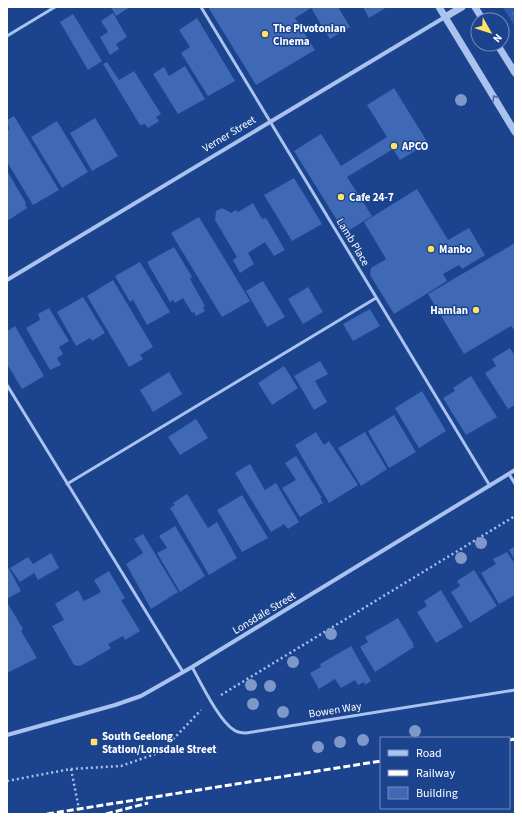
<svg xmlns="http://www.w3.org/2000/svg" width="522" height="821" font-family="'Source Sans 3',sans-serif">
<style>
.park{fill:url(#park-crowns)}
.building{fill:#3f69b4}
.lines{fill:none;stroke-linecap:round;stroke-linejoin:round}
.path{stroke:#a9c2ee;stroke-width:2.5;stroke-dasharray:2 3;stroke-linecap:butt}
.service{stroke:#a9c2ee;stroke-width:3}
.minor{stroke:#a9c2ee;stroke-width:4}
.tertiary{stroke:#a9c2ee;stroke-width:7}
.rail{stroke:#fff;stroke-width:3;stroke-dasharray:7 3;stroke-linecap:butt}
.tree{fill:#7e98c9}
.oneway{stroke:#4d6fb0}
.poi-dot{fill:#ffe166;stroke:#1b438e;stroke-width:1.5}
.labels{text-anchor:middle;dominant-baseline:central;stroke-width:3;stroke-linejoin:round;paint-order:stroke}
.poi-label{font-size:11px;font-weight:bold;fill:#fff;stroke:#1b438e;text-anchor:start}
.street-label{font-size:11px;fill:#fff;stroke:#1b438e}
</style>
<defs>
<pattern id="park-crowns" width="20" height="18" patternUnits="userSpaceOnUse"><rect width="20" height="18" fill="#2e5bac"/><path d="M2 6a3 3 0 1 1 6 0M12 15a3 3 0 1 1 6 0" fill="none" stroke="#4d74b8"/></pattern>
</defs>
<rect width="100%" height="100%" fill="#1b438e"/>
<path class="park" d="M503 7H515V27Z"/>
<path class="building" d="M111 7H130L116 16Z
M208 7H338L350 27 330 39 311 8 295 18 315 50 256 85Z
M363 7H387L369 18Z
M113 13 127 37 116 44 119 49 110 55 100 37 108 32 101 21Z
M73 14 102 61 88 70 60 22Z
M197 18 235 81 208 96 181 53 190 47 179 30Z
M107 62 119 80 134 71 161 114 156 117 159 121 148 128 145 124 140 125 103 64Z
M185 66 205 99 178 114 153 74 164 67 169 76Z
M394 88 428 143 400 160 393 149 347 177 372 216 345 233 294 151 321 134 341 166 387 137 367 105Z
M14 116 59 190 33 205 7 162V130L9 129 7 120Z
M95 118 118 156 92 171 70 133Z
M57 121 88 172 62 188 31 137Z
M7 171 26 203 25 204 27 208 7 221Z
M294 178 322 224 292 241 264 195Z
M417 189 448 240 469 228 485 255 462 269 459 265 443 274 447 281 394 314 370 275 371 268 386 259 364 222Z
M253 203 262 219 266 218 285 250 274 256 265 242 248 253 254 264 240 273 233 260 237 257 215 220 216 211 222 208 231 213 236 210 238 212Z
M199 217 250 301 222 317 171 233Z
M515 243V331L511 326 464 354 428 294Z
M174 247 192 277 190 279 205 306 203 307 205 311 196 316 194 312 192 313 183 298 175 303 173 300 170 302 147 262Z
M140 262 170 312 147 325 133 300 130 302 115 276Z
M113 280 153 347 140 355 143 359 129 367 87 296Z
M263 281 285 317 267 327 246 291Z
M308 287 323 312 303 324 288 299Z
M83 297 105 333 92 341 90 338 76 346 57 312Z
M49 308 69 341 59 347 63 354 57 358 61 365 50 370 26 328 40 320 38 314Z
M370 309 380 326 353 341 343 324Z
M15 326 44 376 22 389 7 364V331Z
M510 348 515 356V405L508 409 485 373 496 366 492 359Z
M320 361 328 374 315 381 327 402 314 410 294 376Z
M284 366 298 388 272 405 258 383Z
M169 372 182 394 153 412 140 390Z
M471 376 497 417 466 435 443 398 455 391 453 388Z
M422 391 446 431 419 448 395 408Z
M394 415 416 452 389 468 368 431Z
M196 419 208 438 180 455 168 437Z
M316 432 324 445 329 441 358 485 329 503 295 445Z
M365 432 387 469 361 486 338 448Z
M296 456 322 498H320L323 503 300 517 282 488 296 480 285 463Z
M250 464 265 490 276 483 299 522 288 529 284 524 271 532 235 473Z
M187 494 208 528 217 522 237 558 209 575 170 508 175 505 173 503Z
M242 495 268 538 242 552 217 510Z
M175 526 205 576 180 592 157 553 167 548 159 536Z
M143 534 178 592 151 609 126 564 143 553 134 539Z
M515 546V560L509 550Z
M507 552 515 564V595L499 604 481 573 496 564 493 559Z
M51 553 59 568 38 580 34 573 20 582 10 568 28 557 33 564Z
M7 565 21 591 7 599Z
M474 570 497 606 470 623 451 592 460 586 457 581Z
M109 571 125 598 121 600 140 631 125 640 123 636 108 644 111 648 108 650 80 666 74 665 52 626 64 620 55 604 78 590 84 601 101 592 94 580Z
M441 590 463 627 436 643 417 612 427 606 424 601Z
M7 602 23 629 21 631 37 658 7 673Z
M398 618 414 645H412L414 647 375 672 360 647 368 642 365 637Z
M351 646 371 681 365 685 364 682 358 685 355 680 341 688 335 679 319 689 310 673 321 667 320 664Z"/>
<g class="lines">
<path class="path" d="M502 23 507 31
M221 695 515 516
M71 769 80 814
M7 781 71 769 121 766 161 752 201 710"/>
<path class="service" d="M201 7 490 486
M7 36 55 7
M7 385 183 672
M509 474 515 484
M67 484 376 298
M192 667C201 683 219 721 234 730 237 732 242 733 246 733L515 690"/>
<path class="minor" d="M7 280 445 17
M7 735 115 705 141 696 192 667 515 470"/>
<path class="tertiary" d="M439 7 515 132
M475 7 483 20
M445 17 462 7
M497 44 515 73"/>
<path class="rail" d="M509 740 515 739
M47 814 381 761
M106 814 148 803"/>
</g>
<g class="tree">
<circle cx="461" cy="100" r="6"/>
<circle cx="481" cy="543" r="6"/>
<circle cx="461" cy="558" r="6"/>
<circle cx="331" cy="634" r="6"/>
<circle cx="293" cy="662" r="6"/>
<circle cx="251" cy="685" r="6"/>
<circle cx="270" cy="686" r="6"/>
<circle cx="253" cy="704" r="6"/>
<circle cx="283" cy="712" r="6"/>
<circle cx="415" cy="731" r="6"/>
<circle cx="363" cy="740" r="6"/>
<circle cx="340" cy="742" r="6"/>
<circle cx="318" cy="747" r="6"/>
</g>
<defs><path id="oneway-chevron" d="M-2-3.5L2.5 0L-2 3.5" fill="none" stroke-width="1.6" stroke-linecap="round" stroke-linejoin="round"/></defs>
<use class="oneway" href="#oneway-chevron" transform="translate(495 98) rotate(-122)"/>
<g class="poi-dot">
<circle cx="265" cy="34" r="4"/>
<circle cx="394" cy="146" r="4"/>
<circle cx="341" cy="197" r="4"/>
<circle cx="431" cy="249" r="4"/>
<circle cx="476" cy="310" r="4"/>
<rect x="90" y="738" width="8" height="8" rx="2"/>
</g>
<g class="labels">
<g class="poi-label">
<text x="273" y="28">The Pivotonian<tspan x="273" dy="13">Cinema</tspan></text>
<text x="402" y="146">APCO</text>
<text x="349" y="197">Cafe 24-7</text>
<text x="439" y="249">Manbo</text>
<text x="468" y="310" text-anchor="end">Hamlan</text>
<text x="102" y="736">South Geelong<tspan x="102" dy="13">Station/Lonsdale Street</tspan></text>
</g>
<g class="street-label">
<text transform="translate(229 134) rotate(-31)">Verner Street</text>
<text transform="translate(353 242) rotate(59)">Lamb Place</text>
<text transform="translate(264 613) rotate(-31)">Lonsdale Street</text>
<text transform="translate(335 710) rotate(-9)">Bowen Way</text>
</g>
</g>
<rect width="522" height="821" fill="none" stroke="#ffffff" stroke-width="16"/>
<rect x="380" y="737" width="130" height="72" fill="#1b438e" stroke="#768ebb"/>
<rect x="388" y="750" width="20" height="6" fill="#a9c2ee" stroke="#768ebb"/>
<text x="416" y="757" font-size="12" fill="#ffffff">Road</text>
<rect x="388" y="770" width="20" height="6" fill="#ffffff" stroke="#768ebb"/>
<text x="416" y="777" font-size="12" fill="#ffffff">Railway</text>
<rect x="388" y="787" width="20" height="12" fill="#3f69b4" stroke="#768ebb"/>
<text x="416" y="797" font-size="12" fill="#ffffff">Building</text>
<g transform="translate(490 32) rotate(129)"><circle r="19" fill="#1b438e" stroke="#768ebb"/>
<path d="M0-3L7 15L0 10L-7 15Z" fill="#ffe166"/>
<text y="-6" font-size="11" font-weight="bold" text-anchor="middle" fill="#ffffff">N</text>
</g>
</svg>
